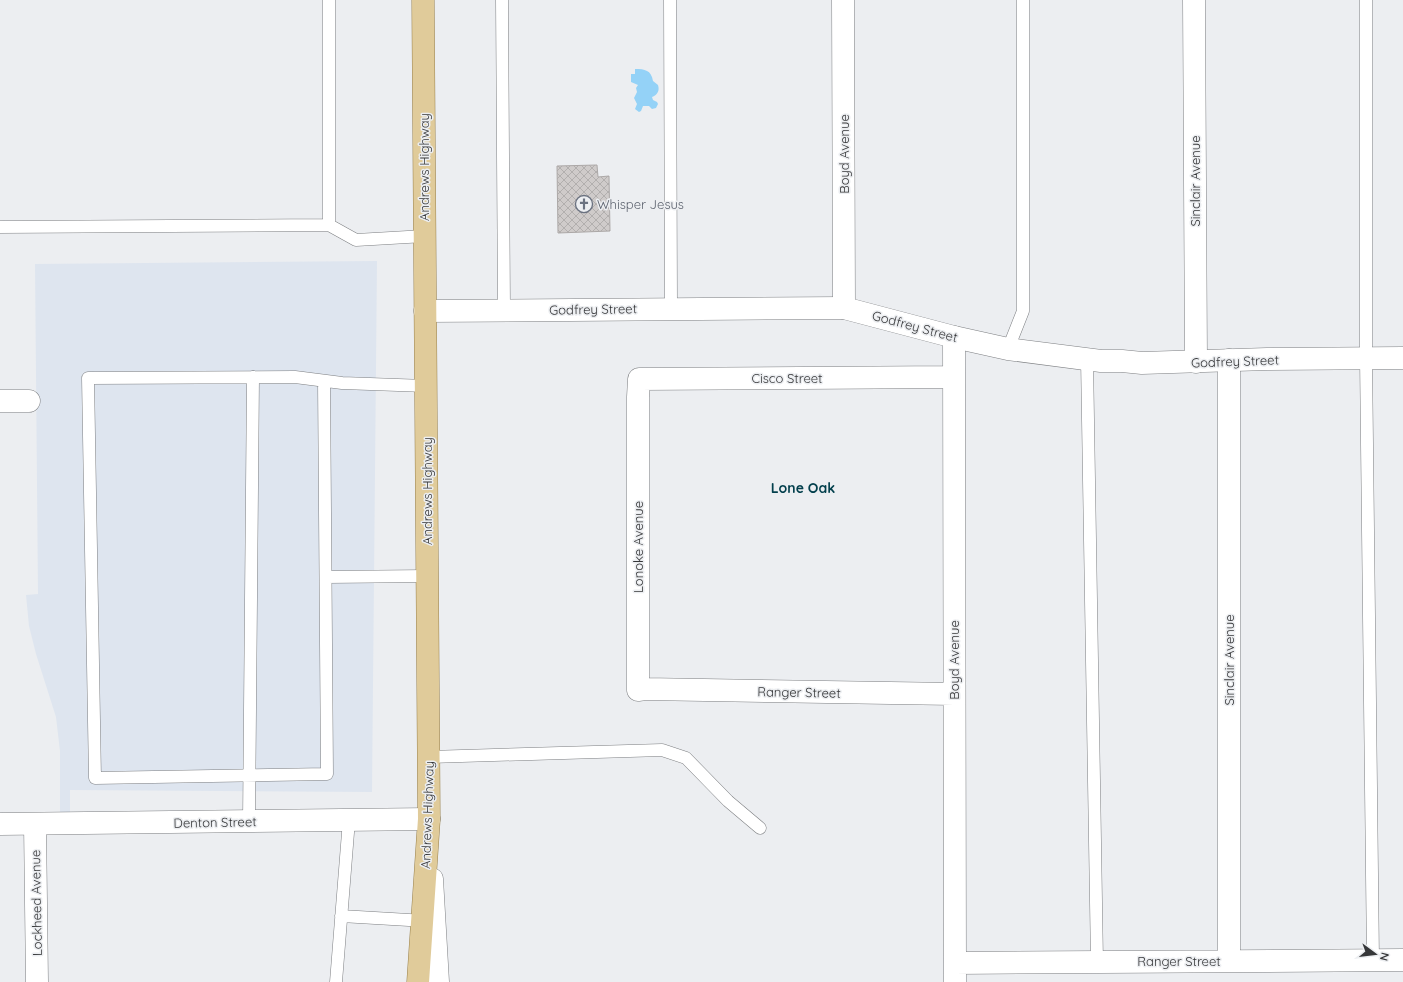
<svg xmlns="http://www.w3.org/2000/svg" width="1403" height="982" font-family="Quicksand,sans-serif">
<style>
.built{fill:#dee5ef}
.water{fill:#94d2f7}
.building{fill:url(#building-cross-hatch);stroke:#aca8a7}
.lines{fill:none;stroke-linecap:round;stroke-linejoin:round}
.service-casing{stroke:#7d7f82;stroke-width:13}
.minor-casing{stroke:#7d7f82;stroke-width:23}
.tertiary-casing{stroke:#7d7f82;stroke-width:23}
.secondary-casing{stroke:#7d7f82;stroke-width:23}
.primary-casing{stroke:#98804c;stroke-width:23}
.service{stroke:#fff;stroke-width:12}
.minor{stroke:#fff;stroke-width:22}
.tertiary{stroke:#fff;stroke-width:22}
.secondary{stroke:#fff;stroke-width:22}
.primary{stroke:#e0cb9a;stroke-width:22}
.labels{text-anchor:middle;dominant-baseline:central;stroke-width:3;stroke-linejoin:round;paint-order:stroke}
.street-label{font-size:13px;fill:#363739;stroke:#eceef1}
.worship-label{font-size:13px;fill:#5b616d;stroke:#eceef1;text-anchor:start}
.neighbourhood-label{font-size:14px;font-weight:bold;fill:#023f4c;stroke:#eceef1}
</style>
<defs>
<pattern id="building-cross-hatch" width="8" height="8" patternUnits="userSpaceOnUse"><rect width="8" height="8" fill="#cfcbca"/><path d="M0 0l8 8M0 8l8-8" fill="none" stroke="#b2afae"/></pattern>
</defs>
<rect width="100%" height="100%" fill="#eceef1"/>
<path class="built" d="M377 261 372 792 70 790V823H60V751L56 717 36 654 29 626 26 595 38 594 35 264Z"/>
<path class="water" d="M635 69C645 69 651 70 653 81L658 85C660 91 657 95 652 97L653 100 657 102 658 104 656 108 652 109 649 106H643L641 111 639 112 635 109 637 104 634 98 637 92 636 88 638 85 631 82V74H635Z"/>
<path class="building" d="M597 165 598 177 609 176 610 231 558 233 557 166Z"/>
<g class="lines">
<g class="service-casing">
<path id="service" d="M502 0 504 310
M670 0 671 308
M1366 0V358L1373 960
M329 225 356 240 425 236
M0 227 329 225V0
M1008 349 1023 311V0
M1087 359 1097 962
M324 381 327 774 95 778 88 378 295 377 342 383 426 386
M326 577 427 576
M429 757 662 750 686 758 728 801 760 828
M249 821 253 377
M341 916 426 921
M336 982 349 820"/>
</g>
<g class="minor-casing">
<path id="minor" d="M843 0 844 308
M1194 0 1196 362
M954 337 955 982
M0 401H29
M954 694 645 689 638 690V397L639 379 954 377
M0 824 429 819
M35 824 37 982
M1229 961V360
M955 963 1403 960"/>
</g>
<g class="tertiary-casing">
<path id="tertiary" d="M425 311 844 308 954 337 1008 349 1101 361H1122L1142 363 1267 359 1403 358"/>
</g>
<g class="secondary-casing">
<path id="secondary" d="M432 879 438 982"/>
</g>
<g class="primary-casing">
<path id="primary" d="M418 982 429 819 423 0"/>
</g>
<use href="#service" class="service"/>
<use href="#minor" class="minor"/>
<use href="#tertiary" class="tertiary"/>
<use href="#secondary" class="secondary"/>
<use href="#primary" class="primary"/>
</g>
<defs>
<g id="church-ring" transform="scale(0.9)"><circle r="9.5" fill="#eceef1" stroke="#6b7280" stroke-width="1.5"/><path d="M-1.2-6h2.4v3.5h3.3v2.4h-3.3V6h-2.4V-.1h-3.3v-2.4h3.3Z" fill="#6b7280"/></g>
</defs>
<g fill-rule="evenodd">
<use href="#church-ring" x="584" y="204"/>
</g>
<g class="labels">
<g class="street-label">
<text transform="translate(844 154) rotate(-90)">Boyd Avenue</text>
<text transform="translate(424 167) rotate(-90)">Andrews Highway</text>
<text transform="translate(1195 181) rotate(-90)">Sinclair Avenue</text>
<text transform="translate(593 309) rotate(-1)">Godfrey Street</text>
<text transform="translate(915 326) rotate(15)">Godfrey Street</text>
<text transform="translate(1235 361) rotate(-2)">Godfrey Street</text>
<text x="787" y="378">Cisco Street</text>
<text transform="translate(427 491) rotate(-90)">Andrews Highway</text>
<text transform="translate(638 547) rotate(-90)">Lonoke Avenue</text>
<text transform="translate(954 660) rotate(-90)">Boyd Avenue</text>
<text transform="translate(1229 660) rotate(-90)">Sinclair Avenue</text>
<text transform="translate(799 692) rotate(1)">Ranger Street</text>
<text transform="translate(427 815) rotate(-88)">Andrews Highway</text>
<text transform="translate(215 822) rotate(-1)">Denton Street</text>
<text transform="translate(36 903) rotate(-91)">Lockheed Avenue</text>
<text x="1179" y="961">Ranger Street</text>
</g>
<g class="worship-label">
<text x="597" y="204">Whisper Jesus</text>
</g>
<g class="neighbourhood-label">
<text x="803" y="488">Lone Oak</text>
</g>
</g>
<g transform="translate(1375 954) rotate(105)" stroke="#eceef1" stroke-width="3" paint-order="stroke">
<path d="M0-3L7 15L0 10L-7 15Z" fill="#363739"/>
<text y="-6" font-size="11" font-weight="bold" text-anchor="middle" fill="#363739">N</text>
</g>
</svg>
